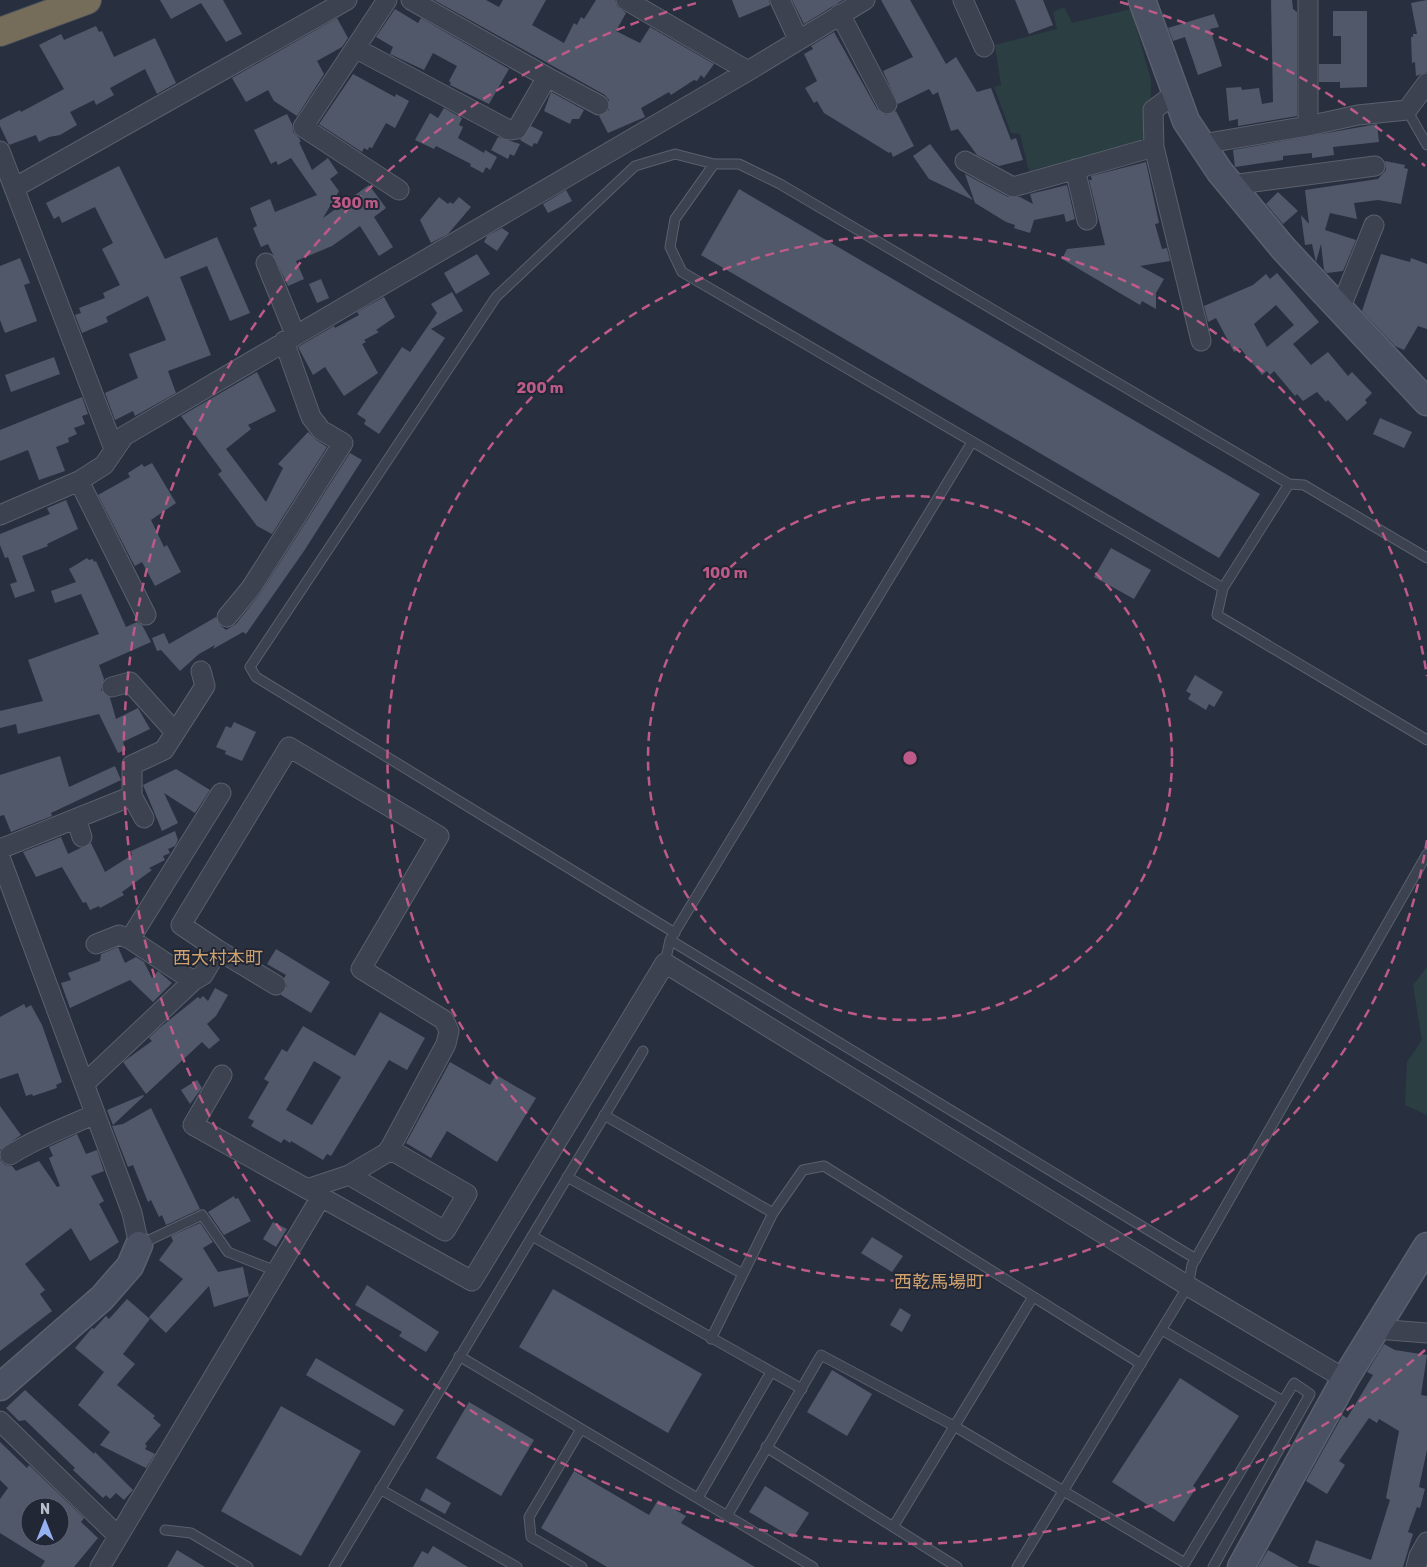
<svg xmlns="http://www.w3.org/2000/svg" width="1427" height="1567" font-family="Rubik,'Noto Sans JP',sans-serif">
<style>
.green{fill:#2b3e42}
.building{fill:#51586a;fill-rule:evenodd}
.lines{fill:none;stroke-linecap:round;stroke-linejoin:round}
.lane-casing{stroke:#5a606d;stroke-width:11}
.street-casing{stroke:#5a606d;stroke-width:21}
.secondary-casing{stroke:#5a606d;stroke-width:29}
.highway-casing{stroke:#474d5a;stroke-width:30}
.lane{stroke:#3c4250;stroke-width:9}
.street{stroke:#3c4250;stroke-width:19}
.secondary{stroke:#4a5162;stroke-width:26}
.highway{stroke:#756d5a;stroke-width:28}
.ring{fill:none;stroke:#be5a87;stroke-width:2.5;stroke-dasharray:9 6}
.labels{text-anchor:middle;dominant-baseline:central;stroke-width:4;stroke-linejoin:round;paint-order:stroke}
.quarter-label{font-size:18px;fill:#cfa26f;stroke:#212735}
.centre{fill:#be5a87;stroke:#212735;stroke-width:2.5}
.ring-label{font-size:15px;text-anchor:middle;font-weight:bold;fill:#be5a87;stroke:#212735;stroke-width:4;stroke-linejoin:round;paint-order:stroke}
</style>
<rect width="100%" height="100%" fill="#283040"/>
<path class="green" d="M1064 7 1072 23 1131 9 1151 80 1150 139 1029 171 1020 134 1011 133 994 87 1001 85 995 45 1057 29 1053 12Z
M1427 967V1115L1405 1105 1407 1062 1422 1040 1413 985Z"/>
<path class="building" d="M160 0H223L242 34 226 42 201 3 171 19Z
M434 0H486L499 7 503 0H546L532 25 564 43 574 23 577 25 581 17 584 19 596 0H615L617 6 626 13 616 31 640 43 650 27 714 64 704 78 701 75 697 81 694 80 671 95 669 92 641 108 645 117 608 133 599 116 609 110V100L605 95Z
M732 0H769L770 5 739 18Z
M792 0H843L804 24Z
M881 0H910L946 64 956 57 977 92 991 88 1011 140 1016 138 1023 160 999 166 977 155 958 129 951 131 938 92 933 95 929 89 898 104 883 71 913 57Z
M1015 0H1043L1053 25 1029 34Z
M1271 0H1292L1293 9 1297 12V116L1238 126V119L1229 121 1226 88 1241 87 1242 90 1259 88 1262 104 1273 102Z
M1427 0V72L1416 76 1415 62 1412 63 1411 37H1413V34H1417L1411 3Z
M395 9 418 23 421 18 509 69 489 104 450 85 451 83 449 81 457 66 433 53 424 70 390 54 393 47 376 37Z
M1333 11H1367V87L1340 88V82H1319V64H1341V36H1333Z
M1214 14 1219 27 1210 29 1222 66 1198 75 1185 37 1173 41 1168 28Z
M337 18 348 38 342 47 317 61 324 74 297 116 274 101 268 90 246 102 232 78Z
M96 26 99 32 102 31 114 57 155 38 176 83 157 94 145 69 110 88 114 95 96 105 94 100 70 112 77 125 60 135 49 137 39 142 36 135 9 145 0 126V120L20 110 21 112 64 89 39 45 61 34 64 40Z
M834 32 877 109 886 115 896 111 914 146 893 157 891 152 889 153 824 113 817 101 814 103 805 88 817 81 804 54 813 49 811 46Z
M353 74 395 97 396 94 409 101 395 128 386 123 372 148 369 147 368 150 364 148 362 152 319 124Z
M551 92 584 110 579 119H572L570 124 544 111Z
M444 108 462 118 459 125 463 127 458 138 484 153 485 150 497 157 490 170 486 167 483 173 470 166 471 164 436 146 434 149 415 140 430 113 438 118Z
M287 114 292 124 293 132 299 138 301 142H299L312 170 328 158 338 173 330 179 339 191 323 218 369 185 386 208 374 217 393 247 379 256 360 226 332 246 296 261 304 279 288 286 268 244 261 247 253 228 257 226 250 208 270 199 275 212 317 195 291 158 278 165 276 161 271 164 254 130Z
M1377 124 1379 142 1333 147 1334 155 1312 158V153L1283 156V160L1235 167 1233 150Z
M531 126 543 132 537 144 534 143 532 147 520 140Z
M498 137 520 144 514 156 510 154 508 159 491 150Z
M930 144 973 200 929 179 913 156Z
M1385 161 1405 165 1404 168 1408 169 1401 204 1378 200 1354 203 1357 219 1330 213 1325 230 1356 240 1343 271 1327 273 1324 270 1321 244 1316 262 1312 244 1305 245 1301 215 1309 224 1305 190 1378 179 1386 170Z
M1146 162 1159 223 1155 224 1162 249 1167 248 1170 261 1140 266 1164 279 1156 293V309L1142 301 1140 305 1062 259 1067 249 1105 245 1089 180H1092L1091 176Z
M119 166 165 259 217 237 250 313 230 321 207 266 180 277 211 355 168 371 176 393 135 416 133 411 115 420 105 393 138 378 129 354 166 340 148 296 106 317 108 322 82 333 75 315 81 313 79 308 105 298 103 293 120 285 102 249 113 243 95 207 62 223 59 216 54 219 46 203Z
M965 174 1008 197H1020L1033 204 1030 194 1067 185 1075 219 1066 222 1064 214 1034 220 1030 233 1014 228 1015 225 1006 222 975 203Z
M739 189 1260 494 1219 558 701 255Z
M566 190 572 201 548 213 543 204Z
M1278 192 1298 211 1283 224 1266 204Z
M439 197 448 204 450 202 453 204 459 197 471 207 448 234 431 243 420 220Z
M502 228 509 233 497 251 484 242 487 236Z
M477 254 490 274 456 294 444 273Z
M1381 254 1410 262 1411 258 1427 264V329L1418 326 1404 350 1395 346 1362 311Z
M20 258 30 283 24 285 37 321 5 333 0 320V266Z
M1277 273 1319 322 1293 344 1311 365 1328 352 1348 376 1352 372 1372 393 1365 400 1367 403 1347 421 1328 400 1326 402 1317 392 1303 401 1297 394 1295 396 1274 371 1270 375 1267 371 1262 375 1240 348 1234 352 1216 318 1208 322 1204 306 1253 285 1266 274 1270 279ZM1276 305 1294 325 1267 347 1254 324Z
M321 279 329 298 317 303 309 284Z
M452 292 463 311 431 329 445 338 379 434 364 424 366 420 357 414 402 347 410 352 437 313 431 304Z
M384 297 395 317 376 330 379 332 364 340 366 342 362 344 378 373 344 396 325 367 313 375 298 347 334 326 335 328 359 315 357 312Z
M54 357 60 374 11 392 5 375Z
M257 372 276 411 248 425 251 429 226 449 266 502 283 468 278 464 308 432 315 439 327 447 272 534 257 526 218 474 222 471 181 416Z
M82 397 88 414 82 416 85 424 74 428 77 434 68 438 69 442 56 447 65 471 39 480 28 450 0 461V430Z
M1380 418 1412 432 1404 448 1373 434Z
M350 453 362 460 304 551 246 634 243 632 213 649 215 645 199 654 180 671 161 650 157 651 152 638 164 633 169 644 216 617 220 625 226 630 236 624 260 594Z
M152 463 176 503 151 520 164 547 167 545 181 572 155 586 142 562 135 566 132 561 98 495 130 477 128 473 142 464 144 467Z
M66 500 78 529 47 544 48 546 22 556 35 591 15 598 10 584 17 582 8 557 5 558 0 545V534L50 514 47 508Z
M1111 548 1151 570 1134 599 1094 577Z
M87 558 89 560 93 559 94 562 96 561 126 627 137 622 142 625 151 642 99 665 104 679 101 690 110 698 116 719 138 708 150 729 123 742 126 750 118 753 99 714 18 734 16 724 0 728V711L43 701 28 660 99 634 81 594 55 603 51 591 76 582 69 569Z
M1195 675 1223 692 1214 707 1209 704 1206 710 1188 699 1191 694 1186 691Z
M234 722 256 732 242 761 225 754 226 751 216 747 226 726 231 728Z
M60 756 69 787 115 766 121 780 51 813 52 816 11 832 4 815 0 816V775Z
M176 769 210 790 195 813 164 793 178 823 162 831 143 785Z
M175 831 178 840 175 846 168 849 170 853 163 856 165 860 149 868 152 870 122 892 124 895 100 908 99 906 90 910 86 902 83 903 62 867 36 877 23 852 61 837 68 854 91 843 105 872 132 855 131 851Z
M118 947 125 963 136 957 144 962 152 978 158 971 172 983 153 1002 130 980 70 1008 61 983 71 980 68 973 100 961 101 954Z
M276 949 330 982 311 1013 281 995 287 986 284 978 286 975 267 964Z
M215 988 228 995 216 1016 207 1024 220 1040 209 1049 202 1042 146 1094 123 1062 152 1041 149 1038 158 1029 198 997 200 999 203 996 208 1001Z
M24 1004 26 1008 31 1005 42 1025 62 1082 56 1085 57 1088 33 1096 32 1094 26 1096 18 1073 0 1079V1017Z
M380 1012 425 1038 407 1070 389 1060 331 1156 327 1154 323 1160 291 1141 290 1143 284 1139 281 1143 251 1126 254 1121 248 1118 269 1082 264 1079 282 1049 287 1052 303 1026 355 1056ZM314 1061 341 1077 312 1125 286 1110Z
M450 1062 490 1085 496 1075 536 1098 497 1162 447 1131 431 1158 406 1143Z
M197 1080 202 1088 190 1104 181 1090Z
M143 1095 144 1096 113 1125 107 1110Z
M0 1106 21 1135 0 1150Z
M151 1108 200 1209 166 1225 162 1215 159 1217 151 1200 148 1202 133 1165 128 1167 112 1126 123 1124Z
M77 1134 86 1154 97 1150 104 1171 91 1176 104 1201 99 1204 119 1242 90 1261 71 1228 25 1264 45 1290 40 1294 52 1311 0 1351V1160L5 1165 12 1166 16 1171 39 1161 57 1187 60 1186 49 1158 53 1156 49 1147Z
M234 1196 235 1199 238 1198 251 1221 224 1235 208 1212Z
M273 1222 287 1229 276 1247 263 1239Z
M200 1223 213 1242 203 1248 218 1272 243 1267 249 1296 214 1307 209 1286 166 1333 149 1317 183 1279 159 1260 173 1241 171 1236Z
M872 1237 903 1256 892 1272 861 1253Z
M367 1285 439 1332 426 1352 399 1336 402 1332 355 1305Z
M553 1289 702 1374 668 1433 519 1347Z
M127 1299 150 1319 123 1354 135 1364 117 1385 155 1416 153 1418 161 1425 145 1444 147 1446 145 1449 155 1454 146 1468 100 1445 110 1432 78 1405 104 1372 75 1348 92 1328 94 1329 106 1316 109 1319Z
M900 1308 911 1315 902 1332 890 1325Z
M1384 1344 1395 1350 1427 1355 1421 1395 1427 1396V1450L1419 1487 1425 1489 1420 1508 1417 1507 1408 1532 1413 1534 1403 1567H1321L1308 1563 1316 1540 1371 1560 1390 1500 1386 1498 1399 1431 1379 1419 1377 1423 1369 1418 1339 1461 1345 1465 1327 1494 1306 1481 1341 1418 1342 1415 1347 1418 1373 1375 1367 1372Z
M316 1358 404 1410 394 1426 306 1375Z
M832 1370 872 1394 847 1436 807 1412Z
M1180 1378 1239 1416 1193 1486 1196 1488 1174 1522 1112 1482Z
M25 1390 94 1454 95 1452 133 1490 124 1500 116 1493 110 1499 106 1495 103 1498 73 1470 75 1468 25 1420 19 1421 6 1408Z
M469 1402 534 1440 501 1496 436 1458Z
M281 1406 361 1451 301 1556 221 1511Z
M0 1442 27 1468 29 1465 84 1518 81 1522 98 1538 74 1567H41L45 1561 0 1533V1499L8 1488 0 1480ZM30 1507H60V1537H30Z
M574 1471 649 1515 658 1500 686 1516 681 1523 755 1567H607L541 1528Z
M765 1486 809 1513 793 1538 749 1512Z
M426 1488 451 1503 445 1514 420 1500Z
M433 1546 468 1567H413L422 1551 428 1554Z
M177 1550 205 1567H167Z
M1268 1550 1299 1567H1258Z"/>
<g class="lines">
<g class="lane-casing">
<path id="lane" d="M1407 110 1427 145
M1289 484 1223 588 1217 615 1427 740
M1223 588 682 272 670 247 675 219 714 164H739L780 184 1289 484 1304 485 1427 558
M675 933 256 677 250 667 496 297 635 166 675 154 714 164
M670 940 1196 1259
M665 963 670 940 972 442
M604 1115 773 1213 803 1170 824 1166 1141 1364
M567 1177 743 1274
M532 1236 802 1389
M141 1244 202 1215 228 1252 276 1271
M1162 1330 1283 1401
M711 1339 773 1213
M459 1356 813 1567
M581 1429 529 1517 531 1537 582 1567
M766 1447 957 1567
M380 1489 517 1567
M698 1498 771 1372
M727 1516 821 1355 954 1426 1185 1563 1294 1383 1310 1394 1213 1567
M893 1527 1033 1297
M165 1530 191 1533 248 1567
M334 1567 643 1051
M1017 1567 1188 1286 1192 1265 1427 854"/>
</g>
<g class="street-casing">
<path id="street" d="M387 0 303 127 399 190
M626 0 748 71
M780 0 798 39
M963 0 984 47
M840 14 887 104
M355 48 509 130 517 129 547 77 411 0
M547 77 599 105
M1308 126 1358 115 1407 110 1427 83
M1202 144 1308 126V0
M1154 147 1201 341
M0 151 114 449
M965 161 1013 187 1154 147 1153 110 1176 93
M1075 169 1087 220
M1231 185 1375 166
M14 188 347 0
M266 263 295 334
M1340 309 1374 225
M79 481 146 615
M0 515 79 481 104 465 124 436 748 71 865 0
M227 617 251 588 343 443 321 430 311 417 284 341
M112 687 130 682 175 732
M132 796V765L164 750 205 686 201 671
M76 819 82 837
M0 849 132 796 144 818
M0 857 132 1213 139 1245
M96 944 119 935 130 939
M218 950 181 925 289 747 439 836 361 969 444 1020 449 1031 446 1044 388 1152 349 1175 307 1189
M193 981 203 975 218 950 276 985
M222 1075 193 1125 318 1195
M84 1084 193 981 130 939 221 793
M10 1155C36 1138 67 1127 95 1114
M349 1175 445 1231 467 1194 389 1149
M1376 1329 1427 1333
M0 1421 118 1536
M100 1567 321 1197 472 1281 665 963 1188 1286 1345 1379
M1416 1567 1419 1556 1427 1542"/>
</g>
<g class="secondary-casing">
<path id="secondary" d="M1142 0 1186 121 1220 172 1283 248 1427 402
M0 1387 102 1298 130 1266 139 1245
M1241 1567 1345 1379 1427 1246"/>
</g>
<g class="highway-casing">
<path id="highway" d="M0 32 87 0"/>
</g>
<use href="#lane" class="lane"/>
<use href="#street" class="street"/>
<use href="#secondary" class="secondary"/>
<use href="#highway" class="highway"/>
</g>
<g class="ring">
<circle cx="910" cy="758" r="262"/>
<path d="M1427 840A523 523 0 1 1 1427 676"/>
<path d="M1425 1350A785 785 0 1 1 700 2M1120 2A785 785 0 0 1 1425 166"/>
</g>
<g class="labels">
<g class="quarter-label">
<text x="218" y="958">西大村本町</text>
<text x="939" y="1282">西乾馬場町</text>
</g>
</g>
<circle cx="910" cy="758" r="8" class="centre"/>
<g class="ring-label">
<text x="355" y="208">300 m</text>
<text x="540" y="393">200 m</text>
<text x="725" y="578">100 m</text>
</g>
<g transform="translate(45 1522)"><circle r="24" fill="#212735" stroke="#5e6371"/>
<path d="M0-4L9 19L0 12L-9 19Z" fill="#96b1f1"/>
<text y="-8" font-size="14" font-weight="bold" text-anchor="middle" fill="#b9beca">N</text>
</g>
</svg>
